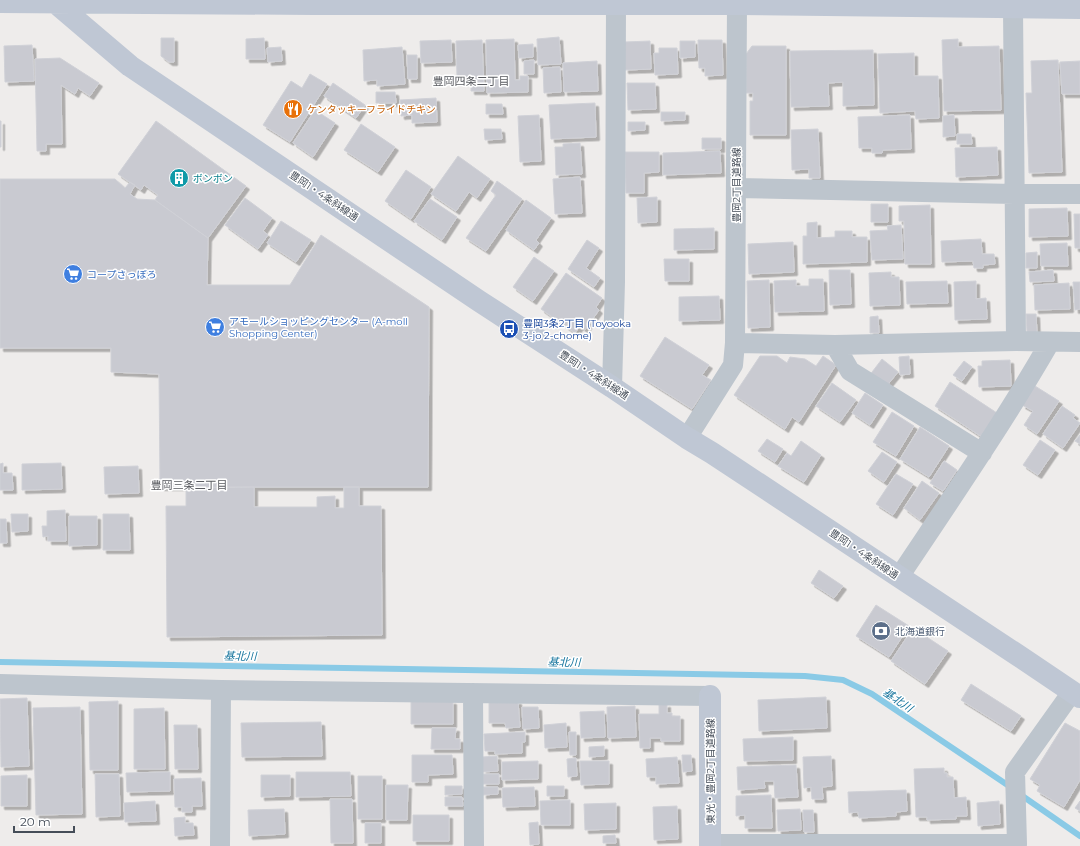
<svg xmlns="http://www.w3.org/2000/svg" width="1080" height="846" font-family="Montserrat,'Noto Sans JP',sans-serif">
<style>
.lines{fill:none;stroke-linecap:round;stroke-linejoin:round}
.stream{stroke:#8acae6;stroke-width:6}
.building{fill:#c9cad1;stroke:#d0d1d7;filter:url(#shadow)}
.street{stroke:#bdc5cd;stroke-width:20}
.secondary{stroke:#bfc7d4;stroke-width:22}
.labels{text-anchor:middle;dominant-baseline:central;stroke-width:3;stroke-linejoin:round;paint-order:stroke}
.food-label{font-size:10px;fill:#c56008;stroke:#fff;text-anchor:start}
.culture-label{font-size:10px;fill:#0d838f;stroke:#fff;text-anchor:start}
.street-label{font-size:10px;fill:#454d58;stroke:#fff}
.shop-label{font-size:10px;fill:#366cbe;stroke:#fff;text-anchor:start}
.transit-label{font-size:10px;fill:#164399;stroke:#fff;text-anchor:start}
.service-label{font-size:10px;fill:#4e5e75;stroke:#fff;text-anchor:start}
.neighbourhood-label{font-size:11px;fill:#595b60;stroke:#fff}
.water-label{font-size:11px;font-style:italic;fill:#14739c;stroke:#fff}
</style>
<defs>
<filter id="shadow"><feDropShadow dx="3.5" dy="3.5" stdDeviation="0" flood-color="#0004"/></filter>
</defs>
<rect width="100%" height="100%" fill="#eeeceb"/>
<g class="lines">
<path class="stream" d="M0 662 805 676 843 680 872 694 1012 788
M1021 795 1080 836"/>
</g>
<path class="building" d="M559 37 561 64 538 65 537 39Z
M161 38H174V62H169L161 56Z
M264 38 265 59H246V39Z
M514 39 515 80H520V76H528V92L487 93 486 40Z
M958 39V47L999 46 1001 110 944 111 942 40Z
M451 40 452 62 421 63 420 41Z
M482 40 484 91H471V77H457L456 41Z
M698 40H722L723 75 705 76V68H699Z
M650 41 651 69 625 70 624 42Z
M680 41H695V57L680 58Z
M533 44V57L519 58 518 45Z
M32 45 34 81 5 82 4 46Z
M752 46H786V135H750V101H753V93H746V54Z
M281 47 282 61 268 62 267 48Z
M402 47 405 84 377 86V80L364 81 363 50Z
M659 48H677L678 74 655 75 654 53H659Z
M873 50 874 105 843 106V82L828 83 829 106 791 107 790 51Z
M914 53V76H938L939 118 916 119 915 111 880 113 878 54Z
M407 55H417V79H408Z
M60 58 99 83 90 96 78 88 75 94 61 85 62 144H46V151H37L35 59Z
M534 60V74H524V61Z
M1058 60 1062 172 1029 173 1026 93H1032L1031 61Z
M597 61 598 91 564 92 563 63Z
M1080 61V94H1062L1060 62Z
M560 67 561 92 544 93 543 68Z
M310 74 327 84 290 142 263 125 291 81 302 88Z
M333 83 365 105 356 118 324 96Z
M627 83H655L656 109 628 110Z
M376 92H395L396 103H376Z
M436 98 437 122 412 123V115L401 116 400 100Z
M595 103 596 137 551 139 549 105Z
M486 104H502L503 114H486Z
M315 110 335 123 313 157 293 143Z
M661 112H685V120L661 121Z
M539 115 541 161 520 162 518 116Z
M910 115 911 149 883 150 882 153H872V148H859L858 117Z
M954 115 955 136 943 137V116Z
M0 121H1V147H0Z
M156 121 246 186 208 238 155 200 158 195 144 185 141 190 118 174Z
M628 122H645V130L628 131Z
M361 124 395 147 378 172 344 150Z
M484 129H501L502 139 485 140Z
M818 129 820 178H809V169L792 170 791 130Z
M957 134H971L972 144H957Z
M702 138H721V149H702Z
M580 143 582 174 556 175 555 147H563V144Z
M997 147 998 175 956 177 955 148Z
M720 151 721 173 663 175V153Z
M625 152H659V172L644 173V193H626Z
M458 156 490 179 477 198 469 192 456 211 431 194Z
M406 170 431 187 411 219 385 201Z
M580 177 582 213 555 214 553 179Z
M0 179H115L125 188 130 182 135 185 130 194 137 199 155 200 208 238 207 285H290L321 235 429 307 428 487H160L159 374 111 372V348H0Z
M497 181 522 199 486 251 466 238 496 195 491 191Z
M657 197V222L638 223 637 198Z
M245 198 272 218 263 231 268 235 258 249 225 225Z
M430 199 457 217 442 240 414 221Z
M526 200 551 218 536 240 539 243 534 250 506 230Z
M871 204H888V222H871Z
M930 205 931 264H905L904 221H899V206Z
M1067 208 1068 236 1029 237V209Z
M1074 214H1080V248H1075Z
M281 221 311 240 296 262 267 243Z
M817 222V238L835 237V231H852V237H867V262L803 264V236H807V223Z
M901 225 903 259 872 260 870 231 888 230 887 226Z
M714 228V249L674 250V229Z
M981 239 982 254H994L995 264 983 265V268H974L973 261 942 262 941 241Z
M587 240 599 248 586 268 600 278 594 287 568 269Z
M793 242 794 272 749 274 748 244Z
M1067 243 1068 266H1041L1040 244Z
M1037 252V268H1026V253Z
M534 257 554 271 533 301 513 287Z
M664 259H689V281H665Z
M829 270H850L851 304 830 305Z
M1053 270 1054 281 1030 282 1029 272Z
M891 272V277H899L900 305 870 306 869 273Z
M566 273 602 298 596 307 599 310 585 330 580 326 575 333 541 309Z
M809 279H823L824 311 775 312 774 281 796 280V286H809Z
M769 280 770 327 748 328 747 281Z
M947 281 948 303 907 304 906 282Z
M976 281V299L986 298 987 319 955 320 954 282Z
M1073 282H1080V309L1075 310Z
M1069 283 1070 309 1035 310 1034 285Z
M719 296 720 320 679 321V297Z
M1026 314H1036L1037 333H1027Z
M878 316 879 333H870V317Z
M665 337 709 365 702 375 711 380 692 409 640 376Z
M760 356H777L787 363 790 357 805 359 816 366 823 356 836 365 799 422 792 417 785 429 734 395Z
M909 356 910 374 900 375 899 357Z
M882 359 898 372 885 388 869 376Z
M1010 360 1011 386 979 387 978 366H982V361Z
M964 361 972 367 962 381 953 375Z
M950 382 997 413 982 437 935 406Z
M832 383 856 400 840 422 816 406Z
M1035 386 1059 401 1037 434 1024 425 1033 411 1022 405Z
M865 393 883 405 870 425 852 413Z
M1062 406 1075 415 1073 418 1080 423 1063 448 1043 434Z
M892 412 914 426 896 456 873 442Z
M920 427 949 446 929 477 900 459Z
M1080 435V444L1075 441Z
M767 439 783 449 775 462 758 451Z
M1040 440 1055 450 1038 475 1023 465Z
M801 441 821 455 804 482 778 466 787 453 791 456Z
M882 452 897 462 884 482 868 471Z
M944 461 957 470 943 491 930 483Z
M3 463V473H12L13 490H0V464Z
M61 463 62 489 22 490V464Z
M138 466 139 493 105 494 104 467Z
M896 474 913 484 893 515 876 504Z
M922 481 939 493 920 520 904 508Z
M254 487V507H317V497L335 496V508H344V487H359V506H381L382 635 167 637 166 506H186V488Z
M65 510 66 541H48V536L43 537 42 526H47V511Z
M11 514H28V531L12 532Z
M103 514H129L130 550H103Z
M69 516H97V545L69 546Z
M0 519H6L7 543H0Z
M819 570 843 586 834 598 811 583Z
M876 605 909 626 889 657 856 636Z
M913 628 948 651 925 684 891 661Z
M971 684 1021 716 1011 731 961 700Z
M826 697 827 728 759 731 758 700Z
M27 698 29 766 1 767 0 699Z
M118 701V770H90L89 702Z
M411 701H453V724H411Z
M518 701 520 727 506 728 505 723H489V702Z
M667 704V713H672V716H680V741H661V738H650V748H640L639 714H659V705Z
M635 706 636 737 608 738 607 707Z
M80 707 82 814 36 815 33 708Z
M522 707H538L539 728 523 729Z
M164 708 165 769H134V709Z
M604 711 605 737 581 738 580 712Z
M321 722 322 756 242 757 241 723Z
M566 723 567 747 545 748 544 725Z
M1065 723 1080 731V780L1064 807 1037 791 1040 785 1030 779Z
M174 725H197L198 769H175Z
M432 728H456L455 739H460V749H431Z
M525 732V742H522V753L495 754V751H485L484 734Z
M569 732H576V755H570Z
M793 737V760L744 761 743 739Z
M604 746V756L589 757V747Z
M412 755H452L453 774 428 775V782H412Z
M682 755H691L692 771 683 772Z
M497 756 498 771 483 772 482 757Z
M831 756 832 786 822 787 823 799H812L811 787 804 788 803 757Z
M677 757 679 783 656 784V777H647L646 759Z
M576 758 577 776 568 777 567 759Z
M538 761V779L502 780V762Z
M580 761H609V784L581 785Z
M796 765 798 797 775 798 774 781H764L765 788 738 790 737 767Z
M944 768V773H947V777H953L954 798 966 797 967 816H956V819L927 820V817H916L914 769Z
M170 772V791L127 792 126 773Z
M296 772H350L351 796 296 797Z
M95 774H119L120 816 96 817Z
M483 774H499V784H483Z
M27 775V806H1V776Z
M261 775H290V796L261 797Z
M358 776H382V819H358Z
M201 778 202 806H192V812H182V807H175L174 779Z
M386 785H408L407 820H386Z
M445 786H462V794L445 795Z
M547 786H564V796H547Z
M483 787H498V794L483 795Z
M534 787 535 806 503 807 502 788Z
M906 790 907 811 896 812V816L859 818 858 812 849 813 848 792Z
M771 795 772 828H745V815L736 816V796Z
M445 797H462L463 806H445Z
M330 799H352L353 843H331Z
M570 800V825H541L540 801Z
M155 801 156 821 125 822 124 803Z
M999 801 1000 824 978 826 977 803Z
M1080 801V811L1075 808Z
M616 803V829L585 830 584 804Z
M677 806 678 839 654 840 653 807Z
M284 809 285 834 249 836 248 810Z
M800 809 801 830 778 831 777 810Z
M803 810H813L814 832H804Z
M413 815H449V841H413Z
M185 817V823H193L194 835 175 836 174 818Z
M538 822 539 844 530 845 529 823Z
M365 823H381V843H365Z
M615 835 616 843H603V836Z"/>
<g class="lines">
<path class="street" d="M1013 8 1016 341
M736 188 1014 194H1080
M735 343 835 345 1016 341 1080 342
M835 345 850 371 982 453
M612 387 615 282 616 4
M687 438 733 365 735 343 737 4
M899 577C951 499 1004 422 1050 342
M0 684 221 690 710 696
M473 693 474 846
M710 844H1017L1015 772 1072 692
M220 846 221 690"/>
<path class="secondary" d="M0 2 314 4H737L1080 8
M56 3 130 66 479 301 612 387 687 438 712 453 1019 656 1080 697
M710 846V696"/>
</g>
<defs>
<g id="restaurant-disc" transform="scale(1)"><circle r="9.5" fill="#e8710a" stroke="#fff"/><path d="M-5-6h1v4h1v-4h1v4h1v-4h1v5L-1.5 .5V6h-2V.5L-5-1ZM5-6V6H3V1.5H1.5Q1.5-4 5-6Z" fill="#fff"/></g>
<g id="building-disc" transform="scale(1)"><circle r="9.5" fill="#0f9aa8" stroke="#fff"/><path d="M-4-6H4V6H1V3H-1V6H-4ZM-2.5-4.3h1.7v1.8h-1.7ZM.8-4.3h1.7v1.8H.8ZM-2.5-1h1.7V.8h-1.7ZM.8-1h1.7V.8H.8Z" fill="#fff"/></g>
<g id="supermarket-disc" transform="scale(1)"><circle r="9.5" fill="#3f7fe0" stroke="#fff"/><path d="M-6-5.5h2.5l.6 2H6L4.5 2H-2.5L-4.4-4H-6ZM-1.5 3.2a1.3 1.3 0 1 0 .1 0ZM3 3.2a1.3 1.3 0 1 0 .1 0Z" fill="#fff"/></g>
<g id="bus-disc" transform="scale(1)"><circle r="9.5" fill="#1a4fb4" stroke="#fff"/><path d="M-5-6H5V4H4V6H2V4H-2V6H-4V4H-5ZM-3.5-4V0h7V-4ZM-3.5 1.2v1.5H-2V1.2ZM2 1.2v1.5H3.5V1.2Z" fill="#fff"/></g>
<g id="bank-disc" transform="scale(1)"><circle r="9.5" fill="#5c6f8a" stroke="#fff"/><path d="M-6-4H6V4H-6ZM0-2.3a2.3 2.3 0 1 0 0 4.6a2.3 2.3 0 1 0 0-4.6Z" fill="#fff"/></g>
</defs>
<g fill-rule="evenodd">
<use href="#restaurant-disc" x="293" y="109"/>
<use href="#building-disc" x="179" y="178"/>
<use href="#supermarket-disc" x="73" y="274"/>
<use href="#supermarket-disc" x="215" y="327"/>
<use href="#bus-disc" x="509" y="329"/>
<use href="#bank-disc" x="881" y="631"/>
</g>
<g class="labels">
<g class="food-label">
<text x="307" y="109">ケンタッキーフライドチキン</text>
</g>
<g class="culture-label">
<text x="193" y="178">ボンボン</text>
</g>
<g class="street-label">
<text transform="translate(736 185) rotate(-90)">豊岡2丁目道路線</text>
<text transform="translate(324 196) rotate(34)">豊岡1・4条斜線通</text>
<text transform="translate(594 375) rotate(33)">豊岡1・4条斜線通</text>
<text transform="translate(864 554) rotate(34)">豊岡1・4条斜線通</text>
<text transform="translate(710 771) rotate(-90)">東光・豊岡2丁目道路線</text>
</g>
<g class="shop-label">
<text x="87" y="274">コープさっぽろ</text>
<text x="229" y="321">アモールショッピングセンター (A-moll<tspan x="229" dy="12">Shopping Center)</tspan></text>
</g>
<g class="transit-label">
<text x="523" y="323">豊岡3条2丁目 (Toyooka<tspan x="523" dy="12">3-jo 2-chome)</tspan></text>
</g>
<g class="service-label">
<text x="895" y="631">北海道銀行</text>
</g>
<g class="neighbourhood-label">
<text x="471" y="81">豊岡四条二丁目</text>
<text x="189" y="485">豊岡三条二丁目</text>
</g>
<g class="water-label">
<text transform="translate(240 656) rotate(1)">基北川</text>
<text transform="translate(564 662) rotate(1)">基北川</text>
<text transform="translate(898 700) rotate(34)">基北川</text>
</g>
</g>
<path d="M14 826v6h60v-6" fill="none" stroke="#454d58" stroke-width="2"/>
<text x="20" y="826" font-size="12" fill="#454d58" stroke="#ffffff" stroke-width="3" paint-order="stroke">20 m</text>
</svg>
